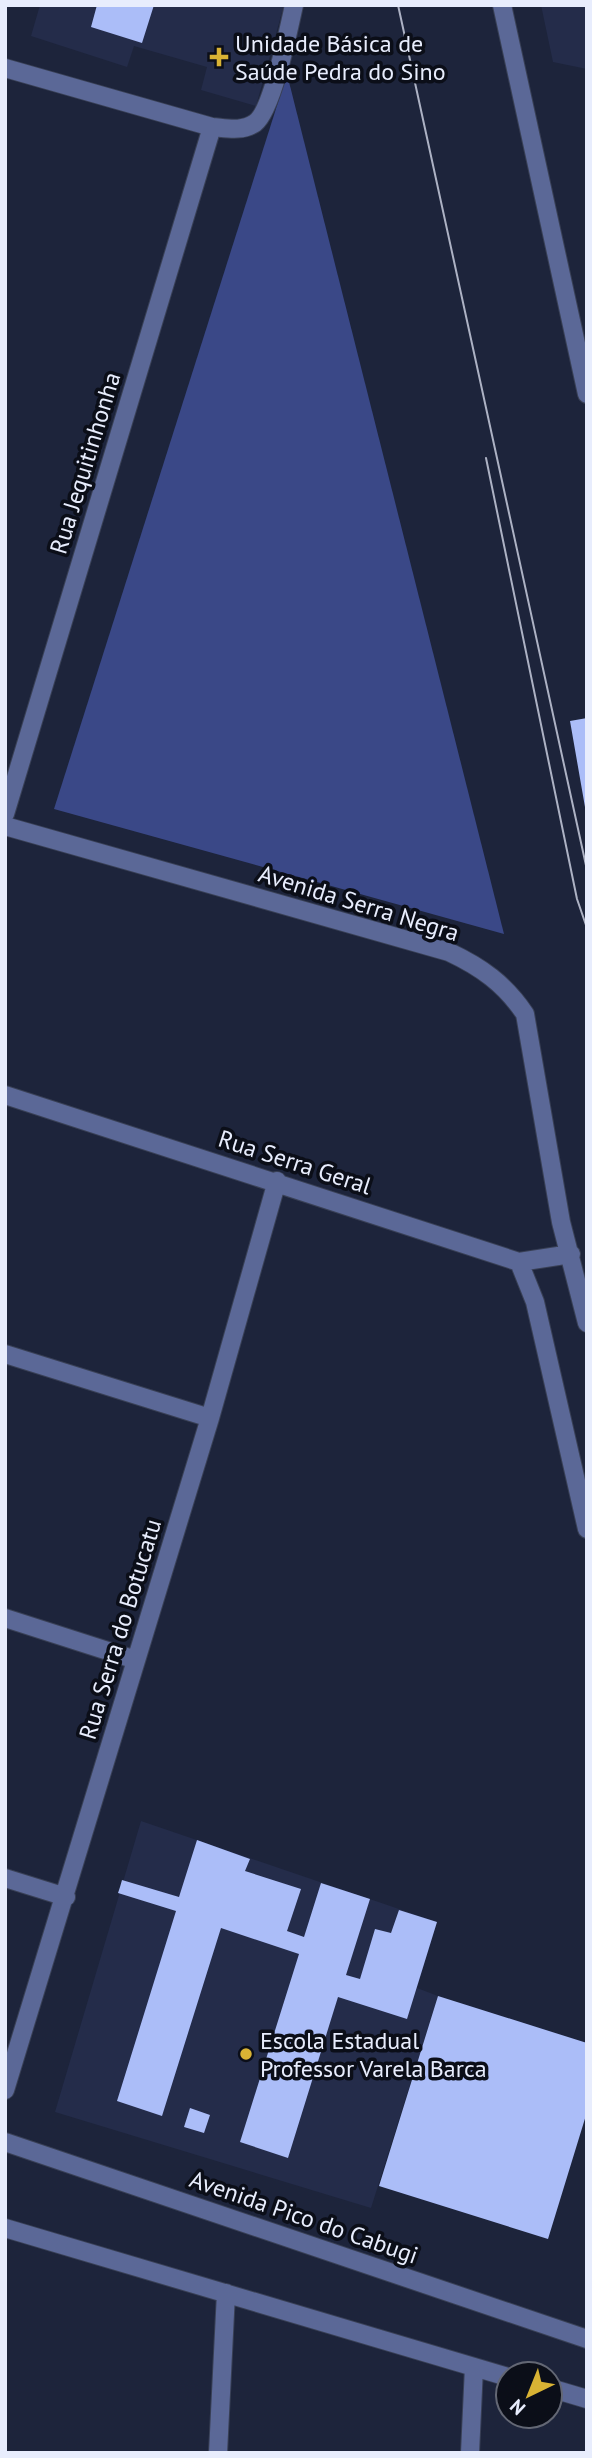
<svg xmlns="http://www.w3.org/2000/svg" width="592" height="2458" font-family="'PT Sans',sans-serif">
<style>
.built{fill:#242c4a}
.green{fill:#3a4887}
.building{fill:#abbdf8}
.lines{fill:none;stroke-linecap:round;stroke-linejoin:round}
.minor-casing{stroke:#394056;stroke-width:20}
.minor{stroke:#5b6897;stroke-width:18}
.tram{stroke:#adb2c4;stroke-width:2}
.poi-dot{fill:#d9b334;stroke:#0b0e18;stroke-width:2.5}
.labels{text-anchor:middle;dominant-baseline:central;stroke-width:7;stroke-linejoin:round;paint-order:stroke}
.poi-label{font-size:24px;fill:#e8edfd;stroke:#0b0e18;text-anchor:start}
.street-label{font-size:24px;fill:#e8edfd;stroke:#0b0e18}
</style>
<rect width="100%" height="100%" fill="#1d243b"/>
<path class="built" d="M40 5H284L256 106 201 90 207 67 134 46 127 67 31 36Z
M541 5H587V69L553 62Z
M141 1821 437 1922 417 1988 438 1996 371 2208 55 2112Z"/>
<path class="green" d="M287 74 504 934 54 809Z"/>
<path class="building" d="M97 5H154L142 43 91 27Z
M587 718V807H585L570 721Z
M197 1840 250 1859 245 1871 301 1889 287 1931 304 1937 321 1883 370 1899 346 1975 360 1979 375 1929 391 1933 399 1910 437 1922 407 2019 338 1997 288 2158 240 2142 299 1954 221 1928 162 2116 117 2101 176 1911 118 1893 120 1887 122 1880 179 1897Z
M438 1996 587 2043V2112L548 2239 379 2186Z
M190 2108 210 2115 204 2133 184 2127Z"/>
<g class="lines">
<g class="minor-casing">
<path id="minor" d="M502 5 587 394
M5 68 212 127C226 128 242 132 255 123 272 111 289 28 294 5
M5 814 212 127
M5 826 449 952C481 967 505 984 525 1014L561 1222 587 1323
M5 1095 519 1262 571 1254
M519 1262 535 1302 587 1529
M5 1354 210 1418
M5 1618 136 1660
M5 1878 66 1897
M5 2090 210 1418 277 1181
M5 2142 587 2339
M5 2228 508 2377
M550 2388 587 2399
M218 2453 226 2293
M470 2453 474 2367"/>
</g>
<use href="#minor" class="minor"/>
<path class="tram" d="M398 5 587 870
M486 458 577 899 587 928"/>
</g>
<g class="poi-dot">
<path d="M215.5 46.5h7v7h7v7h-7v7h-7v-7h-7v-7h7z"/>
<circle cx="246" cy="2054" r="7"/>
</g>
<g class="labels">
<g class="poi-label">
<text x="235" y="43">Unidade Básica de<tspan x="235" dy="28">Saúde Pedra do Sino</tspan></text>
<text x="260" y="2040">Escola Estadual<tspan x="260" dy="28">Professor Varela Barca</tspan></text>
</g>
<g class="street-label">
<text transform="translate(85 463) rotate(-73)">Rua Jequitinhonha</text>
<text transform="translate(359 903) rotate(17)">Avenida Serra Negra</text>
<text transform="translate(295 1162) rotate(18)">Rua Serra Geral</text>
<text transform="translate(120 1629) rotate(-73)">Rua Serra do Botucatu</text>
<text transform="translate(304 2217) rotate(19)">Avenida Pico do Cabugi</text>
</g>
</g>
<rect width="592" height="2458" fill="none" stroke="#e8edfd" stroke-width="14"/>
<g transform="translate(529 2395) rotate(223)"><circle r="33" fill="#0b0e18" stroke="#636774" stroke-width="2"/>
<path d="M0-5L12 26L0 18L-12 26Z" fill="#d9b334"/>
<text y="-10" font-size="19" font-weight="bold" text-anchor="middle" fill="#e8edfd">N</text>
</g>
</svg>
